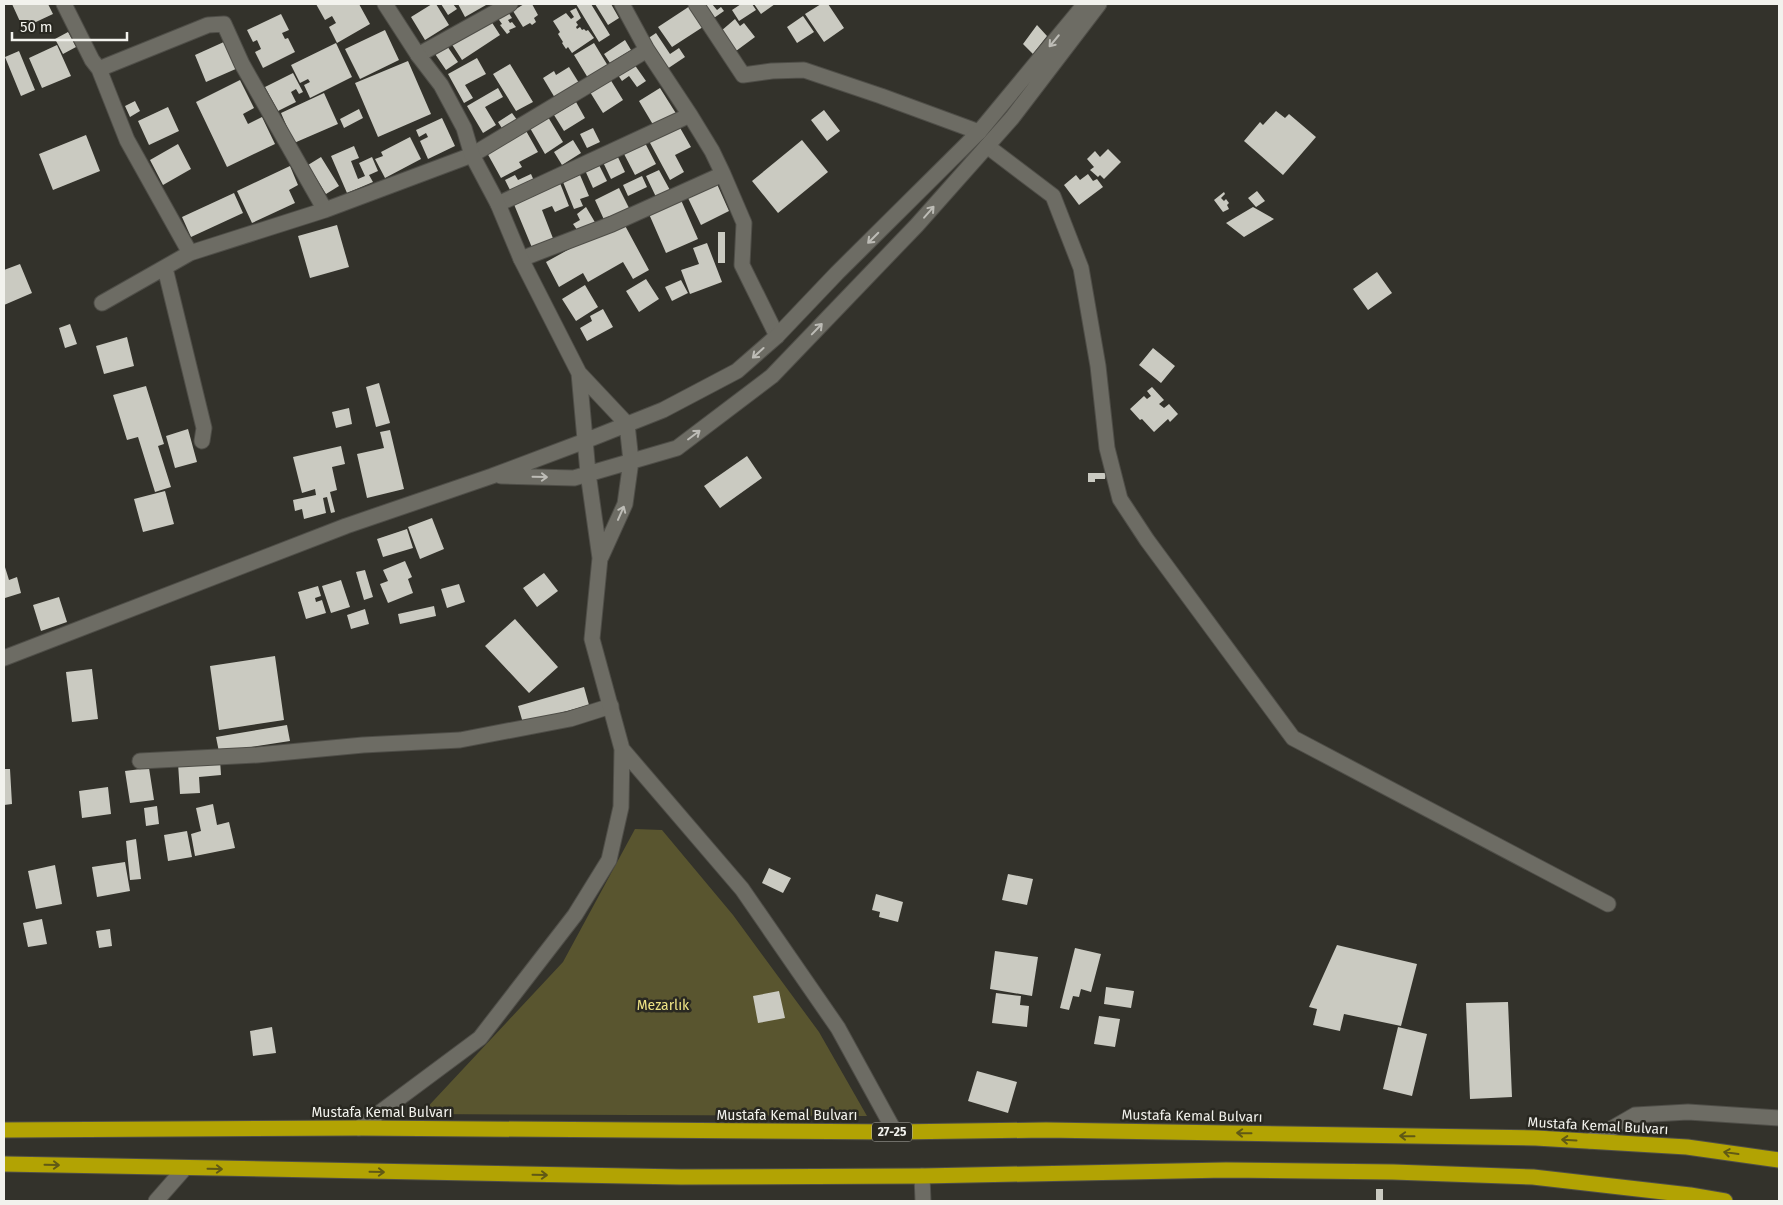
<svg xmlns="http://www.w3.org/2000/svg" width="1783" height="1205" font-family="'Fira Sans',sans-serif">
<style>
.green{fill:#59552f}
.building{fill:#cacac1}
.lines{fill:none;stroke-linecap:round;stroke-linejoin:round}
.street-casing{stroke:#4f4e48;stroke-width:17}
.secondary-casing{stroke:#4f4e48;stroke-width:17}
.highway-casing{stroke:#4f4e48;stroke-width:17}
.street{stroke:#6d6c64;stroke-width:15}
.secondary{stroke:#6d6c64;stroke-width:15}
.highway{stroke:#b2a303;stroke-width:15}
.oneway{stroke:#bdbcb6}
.oneway2{stroke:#605915}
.labels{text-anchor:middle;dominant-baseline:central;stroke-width:5;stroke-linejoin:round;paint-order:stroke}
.shield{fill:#292821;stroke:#b6b5b0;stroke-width:1}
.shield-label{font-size:12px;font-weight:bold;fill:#f2f2ed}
.park-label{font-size:14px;fill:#eee385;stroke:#292821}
.street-label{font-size:14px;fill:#f2f2ed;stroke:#292821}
</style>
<rect width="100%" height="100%" fill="#33322b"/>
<path class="green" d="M635 829 662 830 733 915 819 1032 867 1116 421 1114 563 962Z"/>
<path class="building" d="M12 4H48L53 14 23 28Z
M316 4H359L370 24 337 43 329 27 336 23 332 16 325 20Z
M432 4H436L449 25 425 40 411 17Z
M441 4H453L457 9 448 15Z
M458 4H486V5L465 17Z
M524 4H532L538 15 534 18 536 22 532 25 530 23 523 27 513 11Z
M576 4H591L610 35 599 42Z
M595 4H611L619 18 608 25Z
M693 4 706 25 672 47 658 27Z
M700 4H712L717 10 721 7 724 11 711 20Z
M741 4H752L756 10 739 21 732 10Z
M754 4H775L761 14Z
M821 4H828L844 28 824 42 805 14Z
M576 8 581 18 576 22 578 25 576 27 577 29 580 27 582 30 584 29 586 31 588 30 594 38 572 53 568 47 566 49 562 43 563 42 558 34 560 32 553 21 566 13 571 19 574 17 570 11Z
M508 12 512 18 508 20 510 23 512 22 516 27 509 30 510 32 507 34 500 25 502 24 497 17Z
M281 14 289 30 282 33 285 39 288 38 295 52 263 68 255 52 261 49 257 40 253 42 247 30Z
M803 16 814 32 797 43 787 27Z
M489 18 500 35 462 60 451 43Z
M735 19 740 26 744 23 755 37 736 51 721 31Z
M1037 25 1047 36 1033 54 1023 44Z
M385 30 399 60 360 79 345 49Z
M68 32 76 47 63 54 55 39Z
M656 33 670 54 679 48 685 57 667 69 647 39Z
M625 40 631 50 610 63 604 54Z
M226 41 238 68 206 82 195 55Z
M336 43 352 77 310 98 304 85 310 82 308 79 300 83 291 65Z
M445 43 458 62 446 70 433 51Z
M594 43 608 66 588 78 574 55Z
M57 45 71 76 42 88 29 58Z
M19 51 35 90 21 96 5 57Z
M477 58 486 74 465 85 473 98 464 103 448 74Z
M408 61 431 114 378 137 355 83Z
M510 64 533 102 516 111 493 74Z
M634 64 646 81 637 87 629 76 622 81 618 75Z
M569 67 579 83 555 98 543 78 554 71 556 75Z
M293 73 303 92 299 94 296 89 291 92 296 102 278 111 265 87Z
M610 79 623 100 603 113 590 92Z
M240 80 254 108 243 114 248 124 262 117 275 144 227 167 196 102Z
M498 88 503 97 485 107 496 125 483 133 467 106Z
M660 88 677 115 655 128 639 101Z
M324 93 338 124 294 143 281 113Z
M135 101 140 111 130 117 125 106Z
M576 102 585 118 564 131 554 115Z
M168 107 179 131 149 145 138 121Z
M359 109 363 118 344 128 340 119Z
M824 110 840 131 827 141 811 120Z
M1276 111 1285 118 1289 114 1316 137 1283 175 1244 141 1260 122 1263 125Z
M512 113 520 124 505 133 498 122Z
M548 117 563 142 545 154 530 128Z
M442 118 455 146 428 159 420 141 428 137 426 133 419 137 416 130Z
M679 126 691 147 675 155 684 172 670 180 649 141Z
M593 128 600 142 587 148 580 134Z
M525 129 538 152 519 162 522 167 501 178 486 151Z
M86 135 100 171 53 190 39 154Z
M410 137 421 159 385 178 375 159 383 156 381 152Z
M573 140 581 153 562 165 554 152Z
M802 140 828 172 778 213 752 181Z
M644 141 656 164 635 175 623 152Z
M178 144 191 169 163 185 150 160Z
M354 146 359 158 351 161 358 179 365 176 359 163 372 157 378 171 369 175 373 182 347 193 331 156Z
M1108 149 1121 162 1104 179 1100 175 1098 177 1090 170 1094 167 1087 159 1095 151 1100 157Z
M616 153 625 172 611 179 602 160Z
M321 157 339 186 326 194 308 165Z
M597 161 607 181 593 188 584 168Z
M290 166 298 185 289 190 295 203 252 223 237 191Z
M659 170 671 192 657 199 646 176Z
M531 174 535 183 512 194 505 180 515 175 518 180Z
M1088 174 1093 181 1097 179 1103 187 1079 205 1064 185 1076 175 1080 180Z
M580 175 589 196 580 199 583 206 574 209 563 182Z
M642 176 647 187 628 196 623 185Z
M560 183 569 206 555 212 552 206 542 210 554 241 533 250 513 202Z
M717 184 729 211 701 225 688 198Z
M619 188 631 212 606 224 595 200Z
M1257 191 1265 201 1256 207 1248 198Z
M1224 192 1225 194 1221 198 1224 201 1226 199 1229 203 1227 205 1229 209 1223 212 1214 200Z
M234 193 243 213 191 237 182 217Z
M681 200 698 239 666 253 649 214Z
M586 207 596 224 580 234 573 224 580 220 577 214Z
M1253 207 1274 219 1244 237 1226 223Z
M622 220 649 270 633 279 623 262 588 282 583 273 559 287 546 262Z
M337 225 349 267 310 278 298 236Z
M718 232H725V263H718Z
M707 243 722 282 690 294 681 270 699 264 693 248Z
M20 264 32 293 4 305V270Z
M1377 272 1392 293 1368 310 1353 289Z
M646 279 659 299 639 312 626 291Z
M681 280 688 293 672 301 665 287Z
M585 285 598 307 576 321 562 299Z
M603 309 613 327 587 341 580 328 592 321 590 316Z
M70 324 77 344 65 348 59 328Z
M127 337 134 366 104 374 96 346Z
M1153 348 1175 366 1161 383 1139 365Z
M379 383 390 423 376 427 366 387Z
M146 386 164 444 158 446 171 487 155 492 138 437 127 440 113 395Z
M1152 387 1164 400 1159 404 1164 408 1169 404 1178 414 1170 422 1168 419 1154 432 1142 419 1140 420 1130 409 1144 396 1147 399 1151 396 1147 391Z
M349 408 352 424 336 428 332 412Z
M188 429 197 462 175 468 166 436Z
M390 430 404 489 367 498 357 454 384 448 380 432Z
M341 446 345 464 332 467 337 490 330 492 335 512 331 513 327 497 323 498 326 513 304 519 302 509 295 511 293 500 316 495 315 489 302 493 293 457Z
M747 456 762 478 720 508 704 486Z
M1088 473H1106L1105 479H1095V482H1088Z
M165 491 174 524 143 532 134 499Z
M432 518 444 549 420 559 408 527Z
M407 529 413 548 383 557 377 539Z
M405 561 412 577 408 579 413 593 388 603 380 584 388 581 383 570Z
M4 564 9 580 17 577 21 593 5 598Z
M365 570 373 597 364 600 356 572Z
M544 573 558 591 537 607 523 588Z
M341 580 350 607 331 613 322 586Z
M459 584 465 602 447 608 441 589Z
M318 586 321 596 315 598 316 602 322 600 326 613 306 619 298 592Z
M59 597 67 622 41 631 33 605Z
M434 606 436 616 400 624 398 614Z
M365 609 369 624 351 629 347 615Z
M515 619 558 667 529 693 485 646Z
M275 656 284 720 219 730 210 666Z
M92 669 98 719 72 722 66 672Z
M584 687 589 705 523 723 518 706Z
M287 725 290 741 219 752 216 737Z
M220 760 221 775 199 777 200 793 180 794 178 763Z
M149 768 154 800 130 803 125 771Z
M4 769H10L12 804 4 805Z
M108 787 111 814 82 818 79 791Z
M213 804 217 825 229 822 235 848 195 856 191 834 201 831 196 808Z
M157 806 159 824 146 826 144 808Z
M187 831 192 857 168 861 164 835Z
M136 839 141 879 130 880 126 841Z
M125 862 130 891 97 897 92 867Z
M55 865 62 904 36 909 28 871Z
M769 868 791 878 783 893 762 883Z
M1008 874 1033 879 1027 905 1002 900Z
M876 894 903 902 898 922 879 917 880 912 872 910Z
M42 919 47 944 28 947 23 923Z
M110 929 112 946 99 948 96 931Z
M1337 945 1417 964 1401 1026 1344 1014 1340 1031 1313 1025 1317 1009 1309 1007Z
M1075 948 1101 954 1091 992 1081 989 1079 997 1073 996 1069 1010 1060 1008Z
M995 951 1038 957 1032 996 990 989Z
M1106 987 1134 991 1131 1008 1104 1004Z
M779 991 785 1018 758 1023 753 996Z
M996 993 1021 996 1020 1005 1029 1006 1027 1027 992 1023Z
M1508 1002 1512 1097 1470 1099 1466 1003Z
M1099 1016 1120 1019 1115 1047 1094 1044Z
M272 1027 276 1053 253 1056 250 1031Z
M1398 1027 1427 1034 1412 1096 1383 1089Z
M977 1071 1017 1082 1008 1113 968 1101Z
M1376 1189H1383V1201H1376Z"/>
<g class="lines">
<g class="street-casing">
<path id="street" d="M64 4 92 60 99 69 127 140 190 253
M622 4 647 50 690 115 712 151 723 174 744 223 742 265 777 336
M696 4 743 75 772 71 804 70 881 96 979 132
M418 55 510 4
M99 69 208 25 224 24 242 64 325 210
M987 146 1053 196 1081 268 1098 366 1107 448 1120 499 1147 540 1293 738 1608 904
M498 204 690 115
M521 259 612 224 723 174
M165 268 204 428 202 441
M102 303 190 253 325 210 472 155 647 50
M140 761 257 755 363 745 460 740 570 719 611 706
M1590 1141 1635 1115 1688 1112 1779 1118
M922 1176 923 1201
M156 1201 185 1168"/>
</g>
<g class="secondary-casing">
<path id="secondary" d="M385 4 418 55 441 85 464 128 472 155 498 204 521 259 579 373 627 424 631 461 625 504 601 557
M501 476 574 478 677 448 772 376 917 225 1012 118 1099 4
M4 658 346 526 492 476 585 441 663 410 737 371 777 336 837 273 979 132 1085 4
M622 749 742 889 838 1028 895 1132
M359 1128 480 1038 575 915 609 860 621 807 622 749 592 639 600 558 588 473 579 373"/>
</g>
<g class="highway-casing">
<path id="highway" d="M4 1130 359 1128 895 1132 1046 1130 1536 1138 1687 1147 1779 1160
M4 1164 681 1177 922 1176 1226 1170 1393 1172 1533 1177 1690 1195 1725 1201"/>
</g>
<use href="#street" class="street"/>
<use href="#secondary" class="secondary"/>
<use href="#highway" class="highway"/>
</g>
<defs><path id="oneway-shaft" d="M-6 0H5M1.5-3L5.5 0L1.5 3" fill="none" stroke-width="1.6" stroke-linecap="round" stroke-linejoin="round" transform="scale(1.25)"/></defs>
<g class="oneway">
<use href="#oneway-shaft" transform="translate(1054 41) rotate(130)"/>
<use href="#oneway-shaft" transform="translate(929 212) rotate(-49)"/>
<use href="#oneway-shaft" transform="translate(873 238) rotate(135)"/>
<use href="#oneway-shaft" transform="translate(817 329) rotate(-46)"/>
<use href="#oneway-shaft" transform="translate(758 353) rotate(138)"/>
<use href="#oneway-shaft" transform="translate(694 435) rotate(-37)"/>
<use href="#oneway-shaft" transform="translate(540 477) rotate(1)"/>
<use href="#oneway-shaft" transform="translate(621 513) rotate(-66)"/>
</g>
<g class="oneway2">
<use href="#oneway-shaft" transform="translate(1244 1133) rotate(-179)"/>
<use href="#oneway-shaft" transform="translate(1407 1136) rotate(-179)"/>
<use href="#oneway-shaft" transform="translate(1569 1140) rotate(-177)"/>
<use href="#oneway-shaft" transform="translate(1731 1153) rotate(-172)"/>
<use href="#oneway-shaft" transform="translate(52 1165) rotate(1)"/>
<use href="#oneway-shaft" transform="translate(215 1169) rotate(1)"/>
<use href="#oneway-shaft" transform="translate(377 1172) rotate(1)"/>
<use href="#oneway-shaft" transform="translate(540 1175) rotate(1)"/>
</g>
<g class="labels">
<rect class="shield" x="872" y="1122.5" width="40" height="19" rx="4"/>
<g class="shield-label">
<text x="892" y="1132">27-25</text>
</g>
<g class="park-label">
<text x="663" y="1005">Mezarlık</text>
</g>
<g class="street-label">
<text x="382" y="1112">Mustafa Kemal Bulvarı</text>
<text x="787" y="1115">Mustafa Kemal Bulvarı</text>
<text transform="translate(1192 1116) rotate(1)">Mustafa Kemal Bulvarı</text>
<text transform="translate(1598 1126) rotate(3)">Mustafa Kemal Bulvarı</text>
</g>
</g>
<rect width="1783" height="1205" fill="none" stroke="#f2f2ed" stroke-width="10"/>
<path d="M12 32v8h115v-8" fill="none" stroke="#f2f2ed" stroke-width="2.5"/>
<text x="20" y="32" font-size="15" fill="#f2f2ed" stroke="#292821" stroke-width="4" paint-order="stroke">50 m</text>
</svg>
